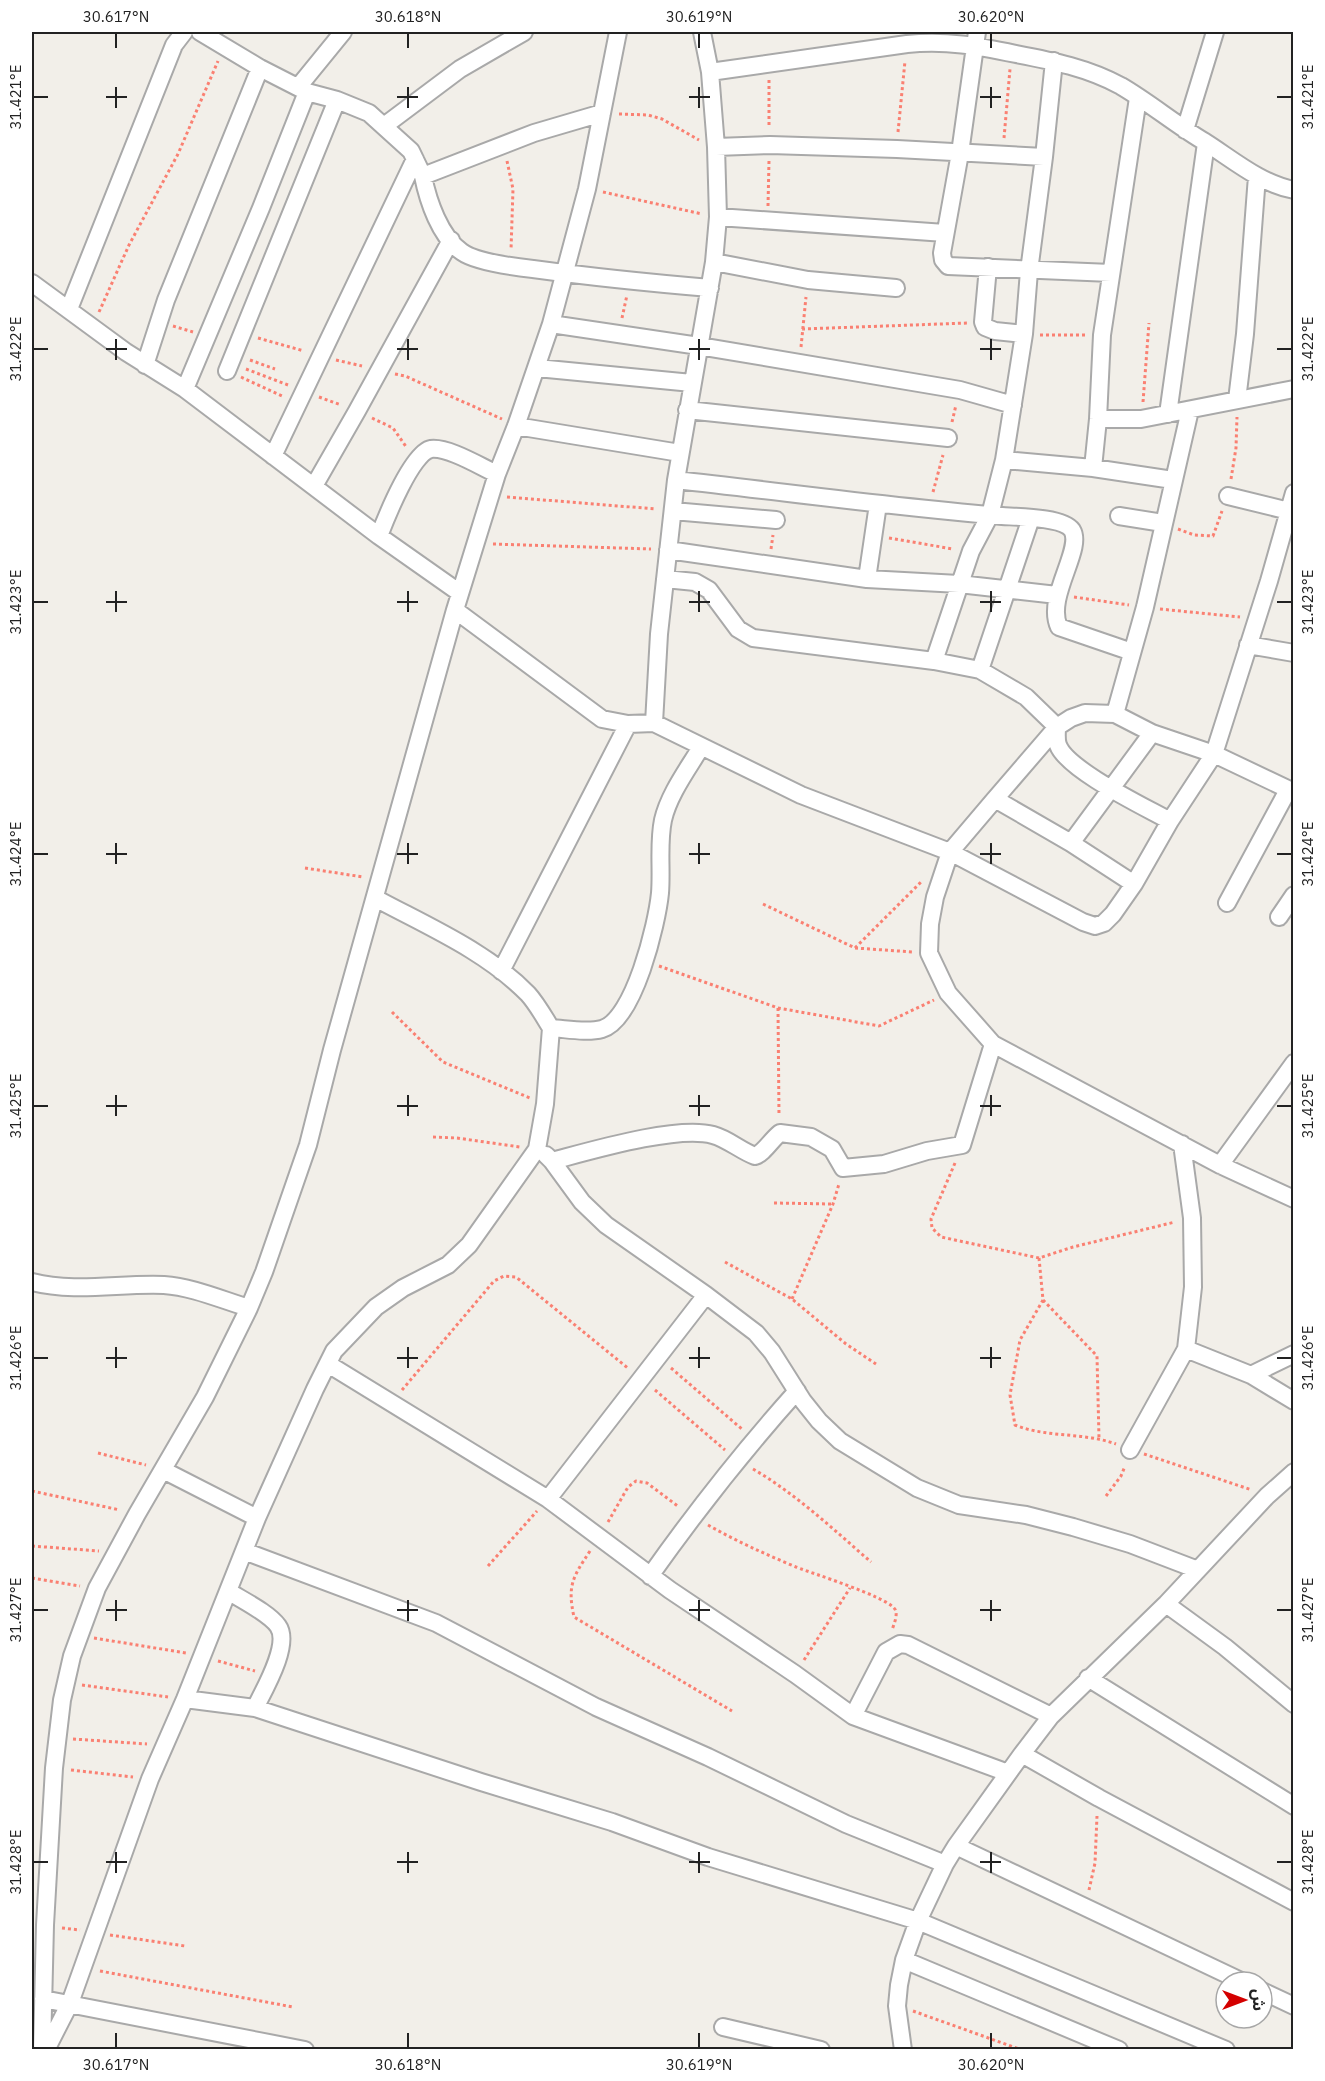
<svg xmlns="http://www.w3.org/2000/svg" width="1325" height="2081" font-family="'IBM Plex Sans','Noto Sans Arabic',sans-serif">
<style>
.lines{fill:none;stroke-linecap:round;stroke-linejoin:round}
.street-casing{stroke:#a9a9a9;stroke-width:20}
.path{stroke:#fa8072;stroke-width:3;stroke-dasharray:3 3;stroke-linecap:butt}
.street{stroke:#fff;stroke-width:16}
.ticks{fill:none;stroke:#222;stroke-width:2}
.neatline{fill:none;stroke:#222;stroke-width:2}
.ticks-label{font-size:15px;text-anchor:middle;fill:#222}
</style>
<rect width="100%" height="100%" fill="#f2efe9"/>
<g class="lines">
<g class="street-casing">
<path id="street" d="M200 32 260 68 307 92 337 100 369 113 411 151 423 176 534 133 602 113
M977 32 960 153 942 253 943 260 948 266 1111 273
M710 72 907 44C947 40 977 46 1016 54 1053 61 1088 68 1121 86 1150 103 1176 125 1205 142 1232 159 1261 184 1294 190
M299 86 343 32
M384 126 460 69 524 32
M1185 130 1215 32
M716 147 770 145 897 149 1044 157 1054 61
M423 176C428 201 440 237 462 252 476 262 515 267 533 269 592 277 651 283 710 288
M718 217 945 233
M714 262 808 280 896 288
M988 267 983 322 985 327 995 331 1024 334
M32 283 126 352 185 389 379 536 460 593
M69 309 174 45 184 32
M551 324 699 346 960 390 1013 405
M145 365 166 300 260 68
M537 368 692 383
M227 371 337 100
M185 389 261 208 307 92
M1237 400 1245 334 1257 176
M687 410 948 438
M1168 414 1206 143
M1098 419H1141L1294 389
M516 426 680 453
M273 456 415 159
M1004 460 1093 468 1173 480
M1093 468 1098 419 1102 335 1138 98
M676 480C785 492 893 507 1002 516 1018 517 1063 517 1072 530 1084 549 1045 597 1059 627L1132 652
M314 486 357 411 451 240
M1228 496 1289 511
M673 511 776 520
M1119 516 1163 523
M379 536C386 518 412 452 431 449 449 447 481 467 497 474
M668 550 867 579 959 584 1057 595
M665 579 695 582 709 590 738 629 753 638 934 661 980 670 1026 697 1057 727C1057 732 1056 740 1058 745 1067 770 1145 807 1170 821
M867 579 878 504
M455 610 602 719 628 724 654 723 801 795 950 852 1083 922 1095 926 1104 923 1113 914 1134 884 1170 821 1214 754 1269 581 1294 493
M1248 645 1294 653
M934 661 971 551 990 515 1004 460 1024 334 1029 271 1044 157
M980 670 1031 518
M1115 714 1145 607 1190 410
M654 723 659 634 676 480 714 262 718 217 716 147 710 72 702 32
M995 799 1057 727 1071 718 1085 713 1115 714 1152 733 1214 754 1294 792
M1071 843 1152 733
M1134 884 1071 843 995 799 950 852 935 897 930 924 929 953 948 993 993 1044 1220 1165 1294 1199
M375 898C427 926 486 951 528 994 537 1004 544 1017 551 1028
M1227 903 1288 790
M1279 917 1294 895
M501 971 628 724
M1182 1144 1192 1218 1193 1287 1186 1349
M546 1155 552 1161C590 1151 677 1125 713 1135 728 1139 741 1151 755 1156 764 1153 771 1140 780 1133L811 1137 832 1149 843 1168 884 1164 927 1151 962 1145 993 1044
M552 1161 582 1202 606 1225 706 1295 756 1333 772 1352 803 1401 819 1421 840 1441 917 1488 959 1505 1026 1515 1073 1527 1130 1544 1198 1570
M1220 1165 1294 1063
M32 1282C76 1293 120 1283 164 1285 193 1287 222 1300 249 1308
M328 1364 548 1499 670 1590 795 1674 853 1716 1008 1773
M1251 1375 1294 1401
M1130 1450 1186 1349 1251 1375 1294 1354
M163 1470 257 1518
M548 1499 706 1295
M244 1551 436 1623 596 1707 708 1757 846 1824 945 1864
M650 1576C696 1511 744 1450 797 1391
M228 1591C242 1600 269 1613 278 1626 291 1644 264 1690 255 1708
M1166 1604 1225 1647 1294 1704
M1088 1678 1294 1806
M185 1699 255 1708 481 1782 612 1822 708 1857 918 1921 1226 2050
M853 1716 886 1652 900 1644 908 1645 1051 1716
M1022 1754 1099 1798 1294 1902
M956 1846 1243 1982
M904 1960 1119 2050
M1262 1991 1294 2006
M43 1999 305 2050
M723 2027 821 2050
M42 2050 45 1925 54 1768 62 1700 72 1656 97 1588 137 1514 205 1397 249 1308 264 1272 308 1145 332 1050 455 610 497 474 516 426 551 324 587 189 618 32
M46 2050 70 2003 150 1779 185 1699 257 1518 315 1389 334 1351 376 1307 403 1288 448 1265 469 1245 537 1149 545 1104 551 1028C567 1029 587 1033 602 1029 634 1020 657 924 660 893 662 869 658 844 663 820 669 794 688 769 701 747
M903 2050 897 2006 899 1985 904 1960 918 1921 945 1864 956 1846 1022 1754 1051 1716 1166 1604 1267 1496 1294 1472"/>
</g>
<path class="path" d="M769 80V128
M619 114 648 115 662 119 699 140
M898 132 905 61
M1004 138 1010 69
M507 161 513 189 511 250
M603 192 702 214
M768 206 769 161
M99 312 129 245 178 154 218 61
M622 318 627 295
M173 326 193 332
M802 329 968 323
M1040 335H1085
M258 338 304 351
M801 347 806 297
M250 360 275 369
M336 360 362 366
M246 369 288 385
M395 374 405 376 502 419
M241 377 284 397
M319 397 341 405
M1143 402 1149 323
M372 418 393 428 407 448
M952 422 956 405
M1231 479 1236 448 1237 417
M933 492 943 455
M507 497 656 509
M1178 529 1194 535 1213 536 1222 511
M889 538 953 549
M493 544 651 549
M771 549 773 535
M1074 597 1129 605
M1160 609 1240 617
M305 868 363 877
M763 904 855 948 913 952
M855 948 922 881
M659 966 778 1008 879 1026 934 1000
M778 1008 779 1116
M392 1012 443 1062 530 1098
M433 1137 457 1138 520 1147
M955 1163 931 1219 932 1228 941 1237 1039 1258 1073 1247 1175 1222
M774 1203 832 1204
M1039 1258 1043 1300 1020 1340 1010 1395 1015 1425C1047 1438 1083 1432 1116 1444
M725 1262 792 1299 846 1344 876 1364
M792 1299 833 1204 839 1184
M1043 1300 1097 1356 1099 1438
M671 1368 743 1430
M402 1390 494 1281 504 1276 516 1277 629 1369
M655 1390 725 1450
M98 1453 146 1465
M1144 1454 1252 1490
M753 1469C796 1494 833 1529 871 1562
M32 1491 120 1510
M1106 1496 1121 1476 1125 1466
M608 1522 628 1487 636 1481 647 1483 679 1507
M708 1525C736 1541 765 1554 796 1567 814 1574 884 1596 894 1608 899 1613 894 1624 892 1630
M32 1546 99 1551
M590 1551C573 1577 567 1585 574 1617L732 1711
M488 1566 537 1511
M32 1578 80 1586
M94 1638 186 1653
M804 1660 850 1588
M218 1661 255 1671
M82 1685 168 1697
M73 1739 147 1744
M71 1770 133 1777
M1089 1890 1095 1863 1097 1816
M62 1928 80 1930
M110 1935 185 1946
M100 1971 293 2007
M913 2011 1022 2050"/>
<use href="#street" class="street"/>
</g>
<path class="ticks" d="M116 33V48M408 33V48M699 33V48M991 33V48M116 87V108M408 87V108M699 87V108M991 87V108M33 97H48M106 97H127M397 97H418M689 97H710M980 97H1001M1277 97H1292M116 339V360M408 339V360M699 339V360M991 339V360M33 349H48M106 349H127M397 349H418M689 349H710M980 349H1001M1277 349H1292M116 591V612M408 591V612M699 591V612M991 591V612M33 602H48M106 602H127M397 602H418M689 602H710M980 602H1001M1277 602H1292M116 843V864M408 843V864M699 843V864M991 843V864M33 854H48M106 854H127M397 854H418M689 854H710M980 854H1001M1277 854H1292M116 1095V1116M408 1095V1116M699 1095V1116M991 1095V1116M33 1106H48M106 1106H127M397 1106H418M689 1106H710M980 1106H1001M1277 1106H1292M116 1347V1368M408 1347V1368M699 1347V1368M991 1347V1368M33 1358H48M106 1358H127M397 1358H418M689 1358H710M980 1358H1001M1277 1358H1292M116 1600V1621M408 1600V1621M699 1600V1621M991 1600V1621M33 1610H48M106 1610H127M397 1610H418M689 1610H710M980 1610H1001M1277 1610H1292M116 1852V1873M408 1852V1873M699 1852V1873M991 1852V1873M33 1862H48M106 1862H127M397 1862H418M689 1862H710M980 1862H1001M1277 1862H1292M116 2033V2048M408 2033V2048M699 2033V2048M991 2033V2048"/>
<rect width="1325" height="2081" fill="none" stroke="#ffffff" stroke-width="66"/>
<g transform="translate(1244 2000) rotate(90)"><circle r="28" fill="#ffffff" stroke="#a7a7a7" stroke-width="1.5"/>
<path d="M0-4.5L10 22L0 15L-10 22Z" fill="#d40000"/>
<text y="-9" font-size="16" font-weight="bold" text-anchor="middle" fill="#222222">ش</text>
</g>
<rect x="33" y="33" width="1259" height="2015" class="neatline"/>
<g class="ticks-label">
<text x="116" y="22">30.617°N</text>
<text x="408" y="22">30.618°N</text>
<text x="699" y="22">30.619°N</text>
<text x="991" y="22">30.620°N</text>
<text transform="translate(16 97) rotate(-90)" y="5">31.421°E</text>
<text transform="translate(1308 97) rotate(-90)" y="5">31.421°E</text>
<text transform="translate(1308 349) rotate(-90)" y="5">31.422°E</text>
<text transform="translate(16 349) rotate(-90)" y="5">31.422°E</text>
<text transform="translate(16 602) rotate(-90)" y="5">31.423°E</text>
<text transform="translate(1308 602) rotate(-90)" y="5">31.423°E</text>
<text transform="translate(1308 854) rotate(-90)" y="5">31.424°E</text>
<text transform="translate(16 854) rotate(-90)" y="5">31.424°E</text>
<text transform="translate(1308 1106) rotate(-90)" y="5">31.425°E</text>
<text transform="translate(16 1106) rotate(-90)" y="5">31.425°E</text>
<text transform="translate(1308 1358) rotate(-90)" y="5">31.426°E</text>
<text transform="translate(16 1358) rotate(-90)" y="5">31.426°E</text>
<text transform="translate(1308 1610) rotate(-90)" y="5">31.427°E</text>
<text transform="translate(16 1610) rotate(-90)" y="5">31.427°E</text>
<text transform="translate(16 1862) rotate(-90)" y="5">31.428°E</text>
<text transform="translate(1308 1862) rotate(-90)" y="5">31.428°E</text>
<text x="116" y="2070">30.617°N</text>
<text x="408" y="2070">30.618°N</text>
<text x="699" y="2070">30.619°N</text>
<text x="991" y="2070">30.620°N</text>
</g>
</svg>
